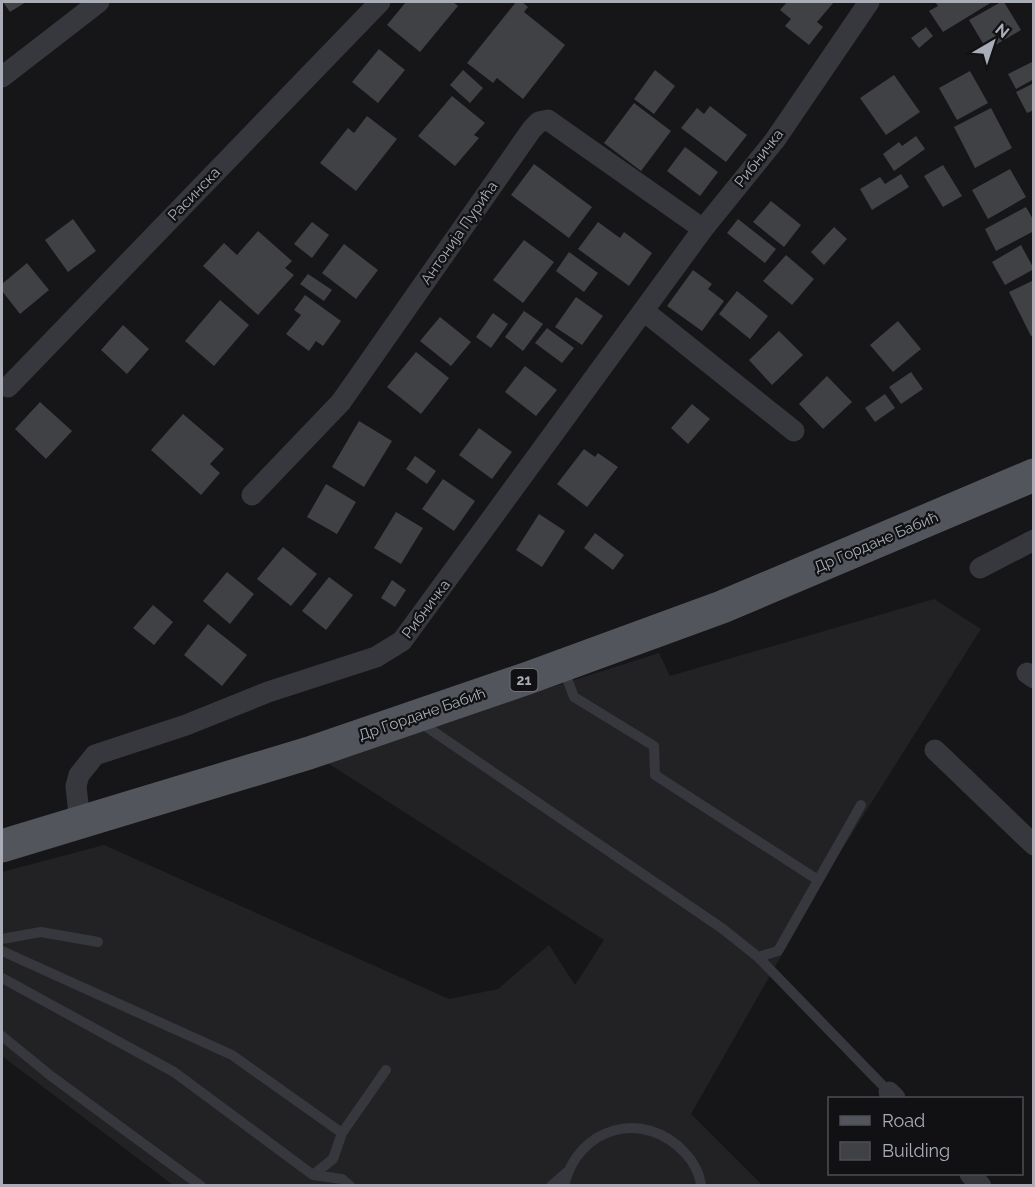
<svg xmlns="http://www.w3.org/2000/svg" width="1035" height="1187" font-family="Raleway,sans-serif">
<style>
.built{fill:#222225}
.building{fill:#404145}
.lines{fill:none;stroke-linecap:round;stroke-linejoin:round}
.service{stroke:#37383d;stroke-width:10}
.minor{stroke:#37383d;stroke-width:21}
.primary{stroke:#53555c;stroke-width:33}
.labels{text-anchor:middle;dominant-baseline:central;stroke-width:4.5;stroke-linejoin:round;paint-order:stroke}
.shield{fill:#111113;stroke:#7b7e86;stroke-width:1.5}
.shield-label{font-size:14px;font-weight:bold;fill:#a8adb8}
.street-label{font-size:15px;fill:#a8adb8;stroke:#111113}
</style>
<rect width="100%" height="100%" fill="#161618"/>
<path class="built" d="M934 599 981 629 841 851 691 1114 762 1185H173L2 1056V872L104 845 449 999 498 989 549 945 575 985 604 940 323 760 659 653 670 676Z"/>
<path class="building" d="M3 2H26L10 12Z
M406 2H453L458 6 420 52 387 25Z
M516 2H522L528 7 524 12 565 45 523 99 497 78 493 83 467 63Z
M787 2H834L817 22 823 27 809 45 785 26 791 19 780 10Z
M935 2H992L943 32 929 11 938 6Z
M1001 2H1004L1021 30 987 50 969 20Z
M926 27 933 36 919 48 911 38Z
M379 49 405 70 378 103 352 82Z
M1034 61V79L1016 89 1008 74Z
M463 70 483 88 470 103 450 85Z
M655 70 675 86 654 114 634 99Z
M970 71 988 103 957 120 939 88Z
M894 75 920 112 886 135 860 98Z
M1034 83V110L1027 113 1016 92Z
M452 96 485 123 474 135 479 138 455 166 418 136Z
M634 103 671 131 641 171 604 143Z
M710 106 747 135 726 162 681 128 697 108 704 114Z
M991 108 1012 148 975 168 954 127Z
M367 116 397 139 356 191 320 163 348 128 354 133Z
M916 136 925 149 894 171 883 154 899 142 902 146Z
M685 147 718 172 700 196 667 171Z
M534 164 592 207 569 238 511 195Z
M943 165 962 196 943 207 924 176Z
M1010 169 1026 197 988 219 972 190Z
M901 174 909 187 872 210 860 189 880 177 885 184Z
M771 201 801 225 784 247 753 222Z
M1026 207 1034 221V231L996 251 985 229Z
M73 219 96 251 68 272 45 240Z
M738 219 776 249 765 263 727 233Z
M312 222 329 235 312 258 294 244Z
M598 222 620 238 624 232 652 253 629 286 578 249Z
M834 227 847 239 824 265 811 252Z
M258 231 292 261 285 268 294 275 258 315 203 266 224 243 237 255Z
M524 240 554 262 523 303 493 280Z
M344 244 378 270 356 299 322 273Z
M1021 245 1034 269 1005 285 992 262Z
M569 252 598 273 584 292 556 271Z
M786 255 814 279 792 305 763 281Z
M27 263 49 290 20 314 2 291V284Z
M693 270 712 284 708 289 724 301 702 331 667 306Z
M308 274 332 290 324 301 300 284Z
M1034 280V335L1031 336 1009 292Z
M737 291 768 316 750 339 719 314Z
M305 295 341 321 323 346 316 341 309 351 286 334 301 315 294 310Z
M576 297 603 316 582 345 555 327Z
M220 300 249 325 214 366 185 341Z
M524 311 543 324 523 351 505 337Z
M493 313 508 324 491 348 476 337Z
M440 317 471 342 451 366 420 341Z
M898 321 921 349 893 372 870 345Z
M123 325 149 349 127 374 101 350Z
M547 328 574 348 562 363 535 343Z
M779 331 803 355 772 385 749 360Z
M416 352 449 378 421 414 387 387Z
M525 366 557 390 536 416 505 392Z
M911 372 923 389 901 404 889 387Z
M827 376 852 402 823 429 799 404Z
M885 394 895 408 875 422 865 408Z
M40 402 72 431 46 459 15 429Z
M692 404 710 419 688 444 671 428Z
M183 414 224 449 210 464 220 473 201 495 151 450Z
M359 421 392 441 364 487 332 467Z
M479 428 512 452 492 479 459 455Z
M584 449 595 457 598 453 618 467 587 507 557 484Z
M415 456 436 471 427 484 406 469Z
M443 479 475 501 454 531 422 509Z
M326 484 356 502 337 534 307 517Z
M396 512 423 528 401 564 374 548Z
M539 514 565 531 542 567 516 550Z
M595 533 624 555 613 570 584 548Z
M283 547 317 574 291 606 257 579Z
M227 572 254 594 230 624 203 601Z
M329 577 353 595 326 630 302 611Z
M392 580 406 590 395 607 381 598Z
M153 605 173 622 154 645 133 628Z
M208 624 247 655 222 686 184 655Z"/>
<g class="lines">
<path class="service" d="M563 668 574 697 654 746 655 775 818 880
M418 721 723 929 758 957 889 1092
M2 939 41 932 98 942
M2 951 232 1055 342 1133
M758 957 778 951 861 805
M2 978 174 1072 313 1175 342 1179 350 1186
M2 1036 51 1076 201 1186
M313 1175 333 1159 342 1133 386 1070
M551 1186 567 1172
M564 1186C577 1127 644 1108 685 1153 693 1161 700 1174 701 1186"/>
<path class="minor" d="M2 77 99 2
M644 311 794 431
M8 387 380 2
M252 495 341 402 532 129 539 122 548 120 703 229
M980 568 1034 540
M1027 673 1034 678
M935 750 1034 845
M80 823 76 786 79 775 95 755 186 725 268 692 376 657 402 641 703 229 775 140 869 2
M889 1092 895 1098
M970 1174 981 1186"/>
<path class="primary" d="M2 846 309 753 528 678 722 607 1034 475"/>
</g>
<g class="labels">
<rect class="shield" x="510.5" y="669" width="27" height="22" rx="4.5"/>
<g class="shield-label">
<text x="524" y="680">21</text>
</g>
<g class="street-label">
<text transform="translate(759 158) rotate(-52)">Рибничка</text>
<text transform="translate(194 194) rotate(-46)">Расинска</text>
<text transform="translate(459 233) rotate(-55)">Антонија Пурића</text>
<text transform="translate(876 542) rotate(-23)">Др Гордане Бабић</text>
<text transform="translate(426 609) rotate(-53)">Рибничка</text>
<text transform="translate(422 714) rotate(-19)">Др Гордане Бабић</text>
</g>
</g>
<rect width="1035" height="1187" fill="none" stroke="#a8adb8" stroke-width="6"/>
<rect x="828" y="1097" width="195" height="78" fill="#111113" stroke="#4d4f55" stroke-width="1.5"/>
<rect x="840" y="1116" width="30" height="9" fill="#53555c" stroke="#4d4f55" stroke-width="1.5"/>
<text x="882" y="1127" font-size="18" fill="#a8adb8">Road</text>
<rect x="840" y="1142" width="30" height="18" fill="#404145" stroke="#4d4f55" stroke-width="1.5"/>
<text x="882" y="1157" font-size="18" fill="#a8adb8">Building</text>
<g transform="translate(993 42) rotate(39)" stroke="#111113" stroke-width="4.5" paint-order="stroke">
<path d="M0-4.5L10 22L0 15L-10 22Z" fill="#a8adb8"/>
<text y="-9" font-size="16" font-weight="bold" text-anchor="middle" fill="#a8adb8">N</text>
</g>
</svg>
